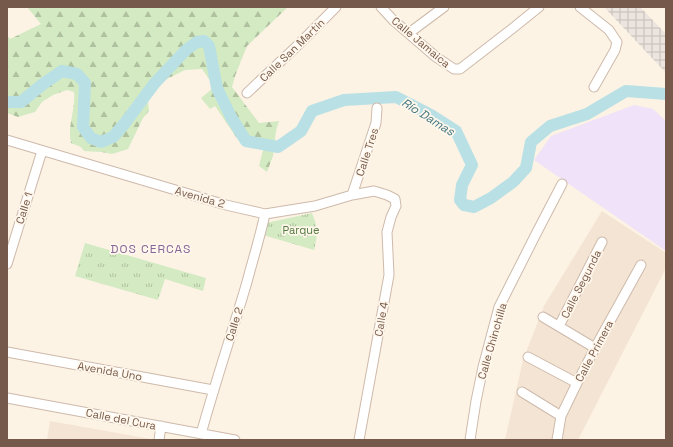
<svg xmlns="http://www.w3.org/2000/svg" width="673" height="447" font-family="'Space Grotesk',sans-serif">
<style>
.residential{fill:#f4e4d3}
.industrial{fill:url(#industrial-grid)}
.education{fill:#f0e2f8}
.forest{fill:url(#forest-firs)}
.park{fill:url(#park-tufts)}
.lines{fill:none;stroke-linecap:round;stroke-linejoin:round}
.river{stroke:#b9e0e5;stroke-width:12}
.minor-casing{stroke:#cebaab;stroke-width:11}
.minor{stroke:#fff;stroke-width:9}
.labels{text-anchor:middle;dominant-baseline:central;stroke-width:3.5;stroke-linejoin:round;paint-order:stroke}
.street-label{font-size:11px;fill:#75594a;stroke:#fff7eb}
.park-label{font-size:11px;fill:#547a42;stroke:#fff7eb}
.water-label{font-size:12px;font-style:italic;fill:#417781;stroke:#fff7eb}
.neighbourhood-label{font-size:12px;letter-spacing:1px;fill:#866698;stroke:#fff7eb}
</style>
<defs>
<pattern id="industrial-grid" width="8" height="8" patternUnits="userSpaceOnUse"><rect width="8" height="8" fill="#ece5df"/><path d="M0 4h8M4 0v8" fill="none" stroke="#c4bdb7"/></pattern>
<pattern id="forest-firs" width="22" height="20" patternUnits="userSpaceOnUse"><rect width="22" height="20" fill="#d3eac3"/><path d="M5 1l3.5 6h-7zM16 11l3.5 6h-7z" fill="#b0c1a0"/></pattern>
<pattern id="park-tufts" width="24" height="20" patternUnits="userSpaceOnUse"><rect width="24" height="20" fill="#d3eac3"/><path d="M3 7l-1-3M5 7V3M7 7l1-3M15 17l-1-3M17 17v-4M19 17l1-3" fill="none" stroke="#b0c1a0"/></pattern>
</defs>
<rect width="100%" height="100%" fill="#fcf3e5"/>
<path class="residential" d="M602 211 666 253V268L578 440H505L523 360 544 306Z
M50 421 156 440H47Z"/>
<path class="industrial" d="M604 7H640L666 34V73Z"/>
<path class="education" d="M634 105 653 109 666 121V251L534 160 551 136Z"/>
<path class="forest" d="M27 7H288L247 46 235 76 232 87 259 123 279 121 276 131 273 156 267 172 259 166 263 150 244 145 236 137 215 106 210 109 201 98 212 89 211 82 202 69 185 70 163 81 148 101 149 111 143 118 128 149 112 154 101 152 84 151 81 147 71 143C67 126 76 109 74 92L67 90 53 95 42 102 35 112 18 117 7 113V35L10 39 41 24Z"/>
<path class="park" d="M312 213C318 227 318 235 314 250L263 235 266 223Z
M85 243 206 278 203 291 165 279 158 300 75 276Z"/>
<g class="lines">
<path class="river" d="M7 102H21L43 84 62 71 77 74 85 83 83 127 91 138 101 142 113 137 125 123 154 84 186 50 197 42 204 41 209 46 217 88 231 117 246 141 278 147 301 131 312 111 344 100 396 97 431 115 456 131 472 165 462 185 460 200 464 205 474 207 491 198 513 182 526 168 531 142 550 126 587 114 626 91 666 94"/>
<g class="minor-casing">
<path id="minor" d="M381 7 393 20 436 57 454 69H460L513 28 539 7
M580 7 609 30 617 42 615 50 594 87
M409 33 444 7
M247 93 298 45 336 7
M7 140 226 205 265 214 315 206 352 195 374 191 387 195 395 199 396 206 391 217 387 232 389 275 359 440
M352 195 376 123 377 108
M7 264 42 151
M543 317 595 348
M559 326 602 242
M7 352 213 390
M528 357 577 383
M522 392 561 416
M7 398 235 440
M201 434C215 383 232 333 247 282 253 259 260 237 265 214
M159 440 161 426
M470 440 476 401 483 367 499 307 537 232 562 184
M557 440 561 416 577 383 595 348 641 265"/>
</g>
<use href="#minor" class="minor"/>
</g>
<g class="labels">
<g class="street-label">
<text transform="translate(421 42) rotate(40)">Calle Jamaica</text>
<text transform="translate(292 50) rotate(-44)">Calle San Martín</text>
<text transform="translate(367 152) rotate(-72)">Calle Tres</text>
<text transform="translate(200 197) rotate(16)">Avenida 2</text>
<text transform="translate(24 208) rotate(-73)">Calle 1</text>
<text transform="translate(581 284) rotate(-63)">Calle Segunda</text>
<text transform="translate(381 319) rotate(-80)">Calle 4</text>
<text transform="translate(234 324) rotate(-73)">Calle 2</text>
<text transform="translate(492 341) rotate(-74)">Calle Chinchilla</text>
<text transform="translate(594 351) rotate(-62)">Calle Primera</text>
<text transform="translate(110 371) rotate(10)">Avenida Uno</text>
<text transform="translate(121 419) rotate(11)">Calle del Cura</text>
</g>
<g class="park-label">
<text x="301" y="230">Parque</text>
</g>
<g class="water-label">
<text transform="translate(428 117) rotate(32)">Río Damas</text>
</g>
<g class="neighbourhood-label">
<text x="151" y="249">DOS CERCAS</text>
</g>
</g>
<rect width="673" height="447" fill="none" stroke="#75594a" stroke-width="16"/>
</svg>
